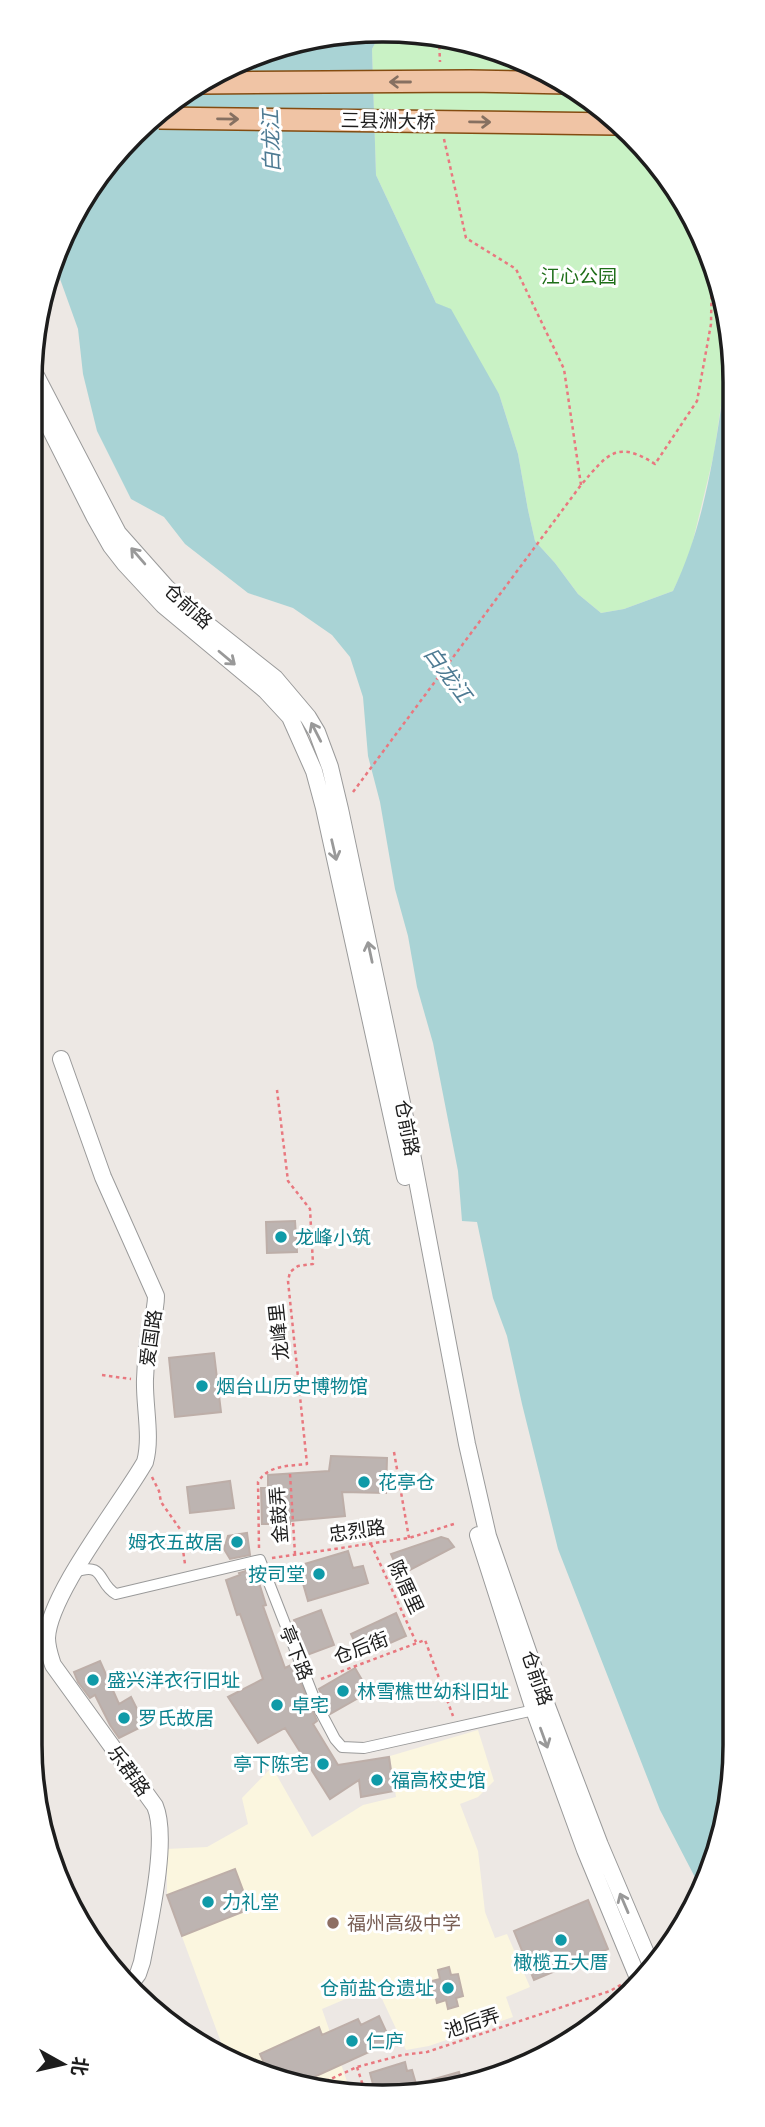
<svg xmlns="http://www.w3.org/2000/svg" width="765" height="2127" font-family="Rubik,'Noto Sans SC',sans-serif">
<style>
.education{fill:#fbf6df}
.park{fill:#c9f2c5}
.water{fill:#a9d3d5}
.building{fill:#bdb4b1;stroke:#bdaea8;stroke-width:2}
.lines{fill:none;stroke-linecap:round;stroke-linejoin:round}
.pedestrian-casing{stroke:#9a9a9a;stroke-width:12}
.tertiary-casing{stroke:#9a9a9a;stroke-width:18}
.path{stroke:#e9787f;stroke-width:2.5;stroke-dasharray:3.5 3.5;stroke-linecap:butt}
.pedestrian{stroke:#fff;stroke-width:10}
.tertiary{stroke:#fff;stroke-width:16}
.primary-bridge-casing{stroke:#844c11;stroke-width:24;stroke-linecap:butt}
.primary-bridge{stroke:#f0c4a5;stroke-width:21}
.oneway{stroke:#867061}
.oneway2{stroke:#999}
.culture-dot{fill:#0f9aa8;stroke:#fff;stroke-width:2.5}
.education-dot{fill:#8d6e63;stroke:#fff;stroke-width:2.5}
.labels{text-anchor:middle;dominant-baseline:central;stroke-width:6;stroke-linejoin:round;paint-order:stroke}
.street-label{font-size:19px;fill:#1d1d1d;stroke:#fff}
.park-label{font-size:19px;fill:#1e6e18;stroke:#fff}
.culture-label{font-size:19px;fill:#0d838f;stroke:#fff;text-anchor:start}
.education-label{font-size:19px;fill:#785e54;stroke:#fff;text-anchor:start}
.water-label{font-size:21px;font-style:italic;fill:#4e7b93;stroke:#fff}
.rim{fill:none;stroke:#1d1d1d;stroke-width:3.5}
</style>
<rect width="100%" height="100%" fill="#ede8e4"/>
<path class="education" d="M478 1730 494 1781 478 1797 460 1804 478 1851 485 1912 495 1938 507 1934 530 1987 506 1997 513 2017 429 2046 406 2050 376 1986 322 2009 351 2093 337 2094 226 2061 213 2051 222 2045 167 1896V1849L207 1847 248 1824 242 1798 272 1767 312 1837 363 1805 396 1797 390 1756Z"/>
<path class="park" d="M379 36 473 42 559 77 647 150 699 227 730 327 729 350 714 454 689 557 673 591 624 609 601 613 578 594 555 563 535 541 528 510 518 454 499 394 436 303 376 175 372 49Z"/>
<path class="water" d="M336 33 379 36 372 49 376 175 436 303 451 309 499 394 518 454 528 510 535 541 555 563 578 594 601 613 624 609 673 591C700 535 712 470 721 408 724 381 729 355 730 327L732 336 735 1744 723 1835 700 1887 660 1810 558 1549 522 1404 507 1336 493 1298 477 1222 462 1221 458 1171 433 1043 417 987 408 936 395 889 380 802 368 756 363 697 350 657 332 635 293 608 248 593 185 544 164 517 131 499 97 431 83 374 78 329 55 265 102 168 206 77Z"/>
<path class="building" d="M295 1221 297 1252 267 1253 266 1222Z
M214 1353 221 1412 175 1417 169 1358Z
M331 1456 387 1458 386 1493 342 1492 345 1516 290 1521V1524H262L261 1488H268V1475L329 1471Z
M230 1481 234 1508 190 1513 187 1487Z
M247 1533 250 1555 230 1559 224 1549 228 1536Z
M441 1537 448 1539 454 1547 400 1575 391 1554Z
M348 1551 353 1568 363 1566 368 1583 308 1601 298 1566Z
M252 1569 253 1571 255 1570 266 1605 263 1606 285 1668 293 1664 317 1721 313 1724 338 1765 389 1757 394 1791 361 1797 359 1780 330 1799 285 1728 258 1743 228 1697 263 1679 240 1614 237 1615 226 1580 240 1575 239 1573Z
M321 1610 334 1645 307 1655 294 1620Z
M396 1613 406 1636 361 1656 351 1634Z
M100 1661 119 1704 131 1697 145 1725 119 1738 110 1725 95 1695 90 1698 78 1682 74 1672Z
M355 1668 369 1692 330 1714 319 1689Z
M235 1869 250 1909 182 1936 167 1895Z
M588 1900 608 1949 534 1980 514 1931Z
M449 1967 451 1975 458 1974 463 1996 456 1998 458 2006 448 2009 446 2000 437 2003 432 1981 440 1979 438 1970Z
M379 2016 391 2042 316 2076 318 2082 309 2086 269 2074 260 2054 319 2027 322 2035 358 2019 361 2025Z
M405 2062 407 2071 412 2070 416 2084 411 2086 412 2089 375 2092 370 2073Z
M459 2072 463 2086 418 2089 417 2084Z"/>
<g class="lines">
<g class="pedestrian-casing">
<path id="pedestrian" d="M75 1572C106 1561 97 1584 116 1594L260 1560 316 1703 335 1739 342 1747 364 1748 534 1710"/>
</g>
<g class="tertiary-casing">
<path id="tertiary" d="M32 368 118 533 166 587 198 617 275 678 308 717 317 732 330 767 340 809 406 1122 467 1444 488 1536 547 1706 600 1845 651 1965
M30 389 94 516 111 546 125 564 163 605 265 690 290 717 314 771 324 808 405 1177
M61 1059 103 1177 156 1296C156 1310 152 1321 149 1334 146 1348 146 1364 145 1379 144 1405 152 1437 145 1462 121 1504 49 1594 47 1638 47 1648 50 1656 53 1665L155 1806C169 1839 149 1925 142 1962L138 1974 129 1986
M478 1535 534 1710 585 1850 638 1978"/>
</g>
<path class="path" d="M439 39 440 62
M444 139 466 238 516 269 564 369 581 485
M353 792 581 485C607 455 616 439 655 464L697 401 711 324 712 269
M102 1375 131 1379
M394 1452 409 1538
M290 1474 295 1554
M152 1477 159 1491 161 1502 180 1529 185 1564
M371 1544 416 1642
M259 1548 258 1482C268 1465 289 1466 307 1464L288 1281 290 1272 298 1266 313 1264 310 1209 288 1181 277 1090
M272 1558 409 1538 457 1523
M321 1679 425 1640 453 1716
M357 2067 365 2092
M313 2087 357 2067 402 2055 427 2052 610 1991 624 1983"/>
<use href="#pedestrian" class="pedestrian"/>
<use href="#tertiary" class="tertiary"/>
<g class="primary-bridge-casing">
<path id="primary-bridge" d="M199 83 470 81 567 83
M159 118 616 124"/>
</g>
<use href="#primary-bridge" class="primary-bridge"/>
</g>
<defs><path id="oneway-shaft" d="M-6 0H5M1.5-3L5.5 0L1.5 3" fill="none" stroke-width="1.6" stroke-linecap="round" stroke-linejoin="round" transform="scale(1.75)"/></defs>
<g class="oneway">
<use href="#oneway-shaft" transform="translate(400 82) rotate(180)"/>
<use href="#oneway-shaft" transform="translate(228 119) rotate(1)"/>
<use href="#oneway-shaft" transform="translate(480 122) rotate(1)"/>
</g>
<g class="oneway2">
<use href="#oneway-shaft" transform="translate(138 556) rotate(-131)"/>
<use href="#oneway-shaft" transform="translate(227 658) rotate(40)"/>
<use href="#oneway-shaft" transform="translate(316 732) rotate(-117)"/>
<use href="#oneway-shaft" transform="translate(334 850) rotate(77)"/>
<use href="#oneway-shaft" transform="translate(370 952) rotate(-102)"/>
<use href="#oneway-shaft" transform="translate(544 1738) rotate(70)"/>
<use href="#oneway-shaft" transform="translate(624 1903) rotate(-113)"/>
</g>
<g class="culture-dot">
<circle cx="281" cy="1237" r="7"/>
<circle cx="202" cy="1386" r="7"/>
<circle cx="364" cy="1482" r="7"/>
<circle cx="237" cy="1542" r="7"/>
<circle cx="319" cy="1574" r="7"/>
<circle cx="93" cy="1680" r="7"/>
<circle cx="343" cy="1691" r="7"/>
<circle cx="277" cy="1705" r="7"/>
<circle cx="124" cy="1718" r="7"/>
<circle cx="323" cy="1764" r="7"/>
<circle cx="377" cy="1780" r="7"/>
<circle cx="208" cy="1902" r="7"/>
<circle cx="561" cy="1940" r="7"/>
<circle cx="448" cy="1988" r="7"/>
<circle cx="352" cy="2041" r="7"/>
</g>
<circle class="education-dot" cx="333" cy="1923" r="7"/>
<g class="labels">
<g class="street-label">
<text transform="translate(388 121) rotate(1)">三县洲大桥</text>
<text transform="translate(188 606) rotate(42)">仓前路</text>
<text transform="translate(407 1128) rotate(79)">仓前路</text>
<text transform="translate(279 1332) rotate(-96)">龙峰里</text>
<text transform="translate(151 1338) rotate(-82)">爱国路</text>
<text transform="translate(279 1515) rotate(-94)">金鼓弄</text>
<text transform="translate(357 1531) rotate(-8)">忠烈路</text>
<text transform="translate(406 1587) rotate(65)">陈厝里</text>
<text transform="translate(361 1648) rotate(-21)">仓后街</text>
<text transform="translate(296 1653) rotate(68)">亭下路</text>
<text transform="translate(537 1678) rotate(71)">仓前路</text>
<text transform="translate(129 1771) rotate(54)">乐群路</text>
<text transform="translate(472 2023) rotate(-18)">池后弄</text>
</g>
<g class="park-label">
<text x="579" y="276">江心公园</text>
</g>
<g class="culture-label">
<text x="295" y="1237">龙峰小筑</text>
<text x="216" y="1386">烟台山历史博物馆</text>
<text x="378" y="1482">花亭仓</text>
<text x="223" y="1542" text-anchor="end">姆衣五故居</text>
<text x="305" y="1574" text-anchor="end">按司堂</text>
<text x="107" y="1680">盛兴洋衣行旧址</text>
<text x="357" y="1691">林雪樵世幼科旧址</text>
<text x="291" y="1705">卓宅</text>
<text x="138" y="1718">罗氏故居</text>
<text x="309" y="1764" text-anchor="end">亭下陈宅</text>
<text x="391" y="1780">福高校史馆</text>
<text x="222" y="1902">力礼堂</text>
<text x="561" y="1962" text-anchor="middle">橄榄五大厝</text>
<text x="434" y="1988" text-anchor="end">仓前盐仓遗址</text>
<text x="366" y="2041">仁庐</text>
</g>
<g class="education-label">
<text x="347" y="1923">福州高级中学</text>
</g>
<g class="water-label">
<text transform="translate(271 141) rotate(-92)">白龙江</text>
<text transform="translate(448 674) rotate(53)">白龙江</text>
</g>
</g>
<path d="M0 0H765V2127H0ZM382 42H383A340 340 0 0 1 723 382V1745A340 340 0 0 1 383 2085H382A340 340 0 0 1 42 1745V382A340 340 0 0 1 382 42Z" fill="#fff" fill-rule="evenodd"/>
<path class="rim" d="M382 42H383A340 340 0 0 1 723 382V1745A340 340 0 0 1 383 2085H382A340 340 0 0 1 42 1745V382A340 340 0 0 1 382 42Z"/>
<g transform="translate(63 2064) rotate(98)" stroke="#ffffff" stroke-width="5" paint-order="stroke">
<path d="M0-5L12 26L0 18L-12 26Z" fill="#1d1d1d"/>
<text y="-10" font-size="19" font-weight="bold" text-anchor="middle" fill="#1d1d1d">北</text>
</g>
</svg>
